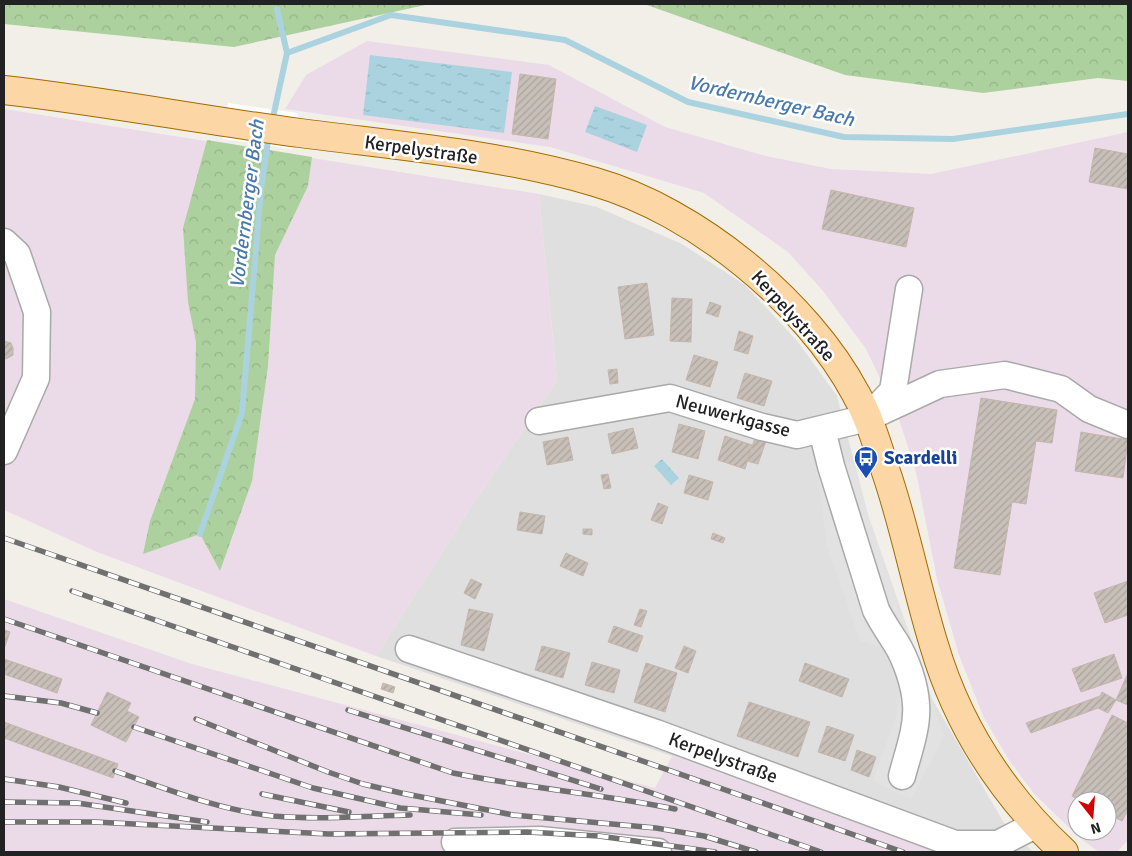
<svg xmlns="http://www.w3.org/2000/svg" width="1132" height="856" font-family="Signika,sans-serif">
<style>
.residential{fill:#e0dfdf}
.industrial{fill:#ebdbe8;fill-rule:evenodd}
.forest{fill:url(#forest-crowns)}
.parking{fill:#e2e2e2}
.water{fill:url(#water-ripples)}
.pier{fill:#fff}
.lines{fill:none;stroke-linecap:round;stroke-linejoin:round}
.stream{stroke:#aad3df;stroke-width:6}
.building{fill:url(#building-hatch);stroke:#c4b6ab}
.minor-casing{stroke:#a9a9a9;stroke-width:29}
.major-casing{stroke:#a06b00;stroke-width:30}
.minor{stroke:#fff;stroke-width:26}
.major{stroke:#fcd6a4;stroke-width:28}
.rail-casing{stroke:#707070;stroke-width:5.5}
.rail{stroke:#fff;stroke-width:4;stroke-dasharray:11;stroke-linecap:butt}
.labels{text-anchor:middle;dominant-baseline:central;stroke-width:5;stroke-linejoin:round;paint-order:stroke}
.street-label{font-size:19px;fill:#222;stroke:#fff}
.transit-label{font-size:19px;font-weight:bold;fill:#164399;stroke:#fff;text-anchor:start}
.water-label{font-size:20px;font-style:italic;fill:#4a7aab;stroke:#fff}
</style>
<defs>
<pattern id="forest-crowns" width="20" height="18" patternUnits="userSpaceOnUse" patternTransform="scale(1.25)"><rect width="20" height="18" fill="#add19e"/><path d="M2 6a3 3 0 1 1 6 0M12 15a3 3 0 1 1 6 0" fill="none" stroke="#95b388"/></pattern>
<pattern id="water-ripples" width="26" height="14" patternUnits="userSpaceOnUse" patternTransform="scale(1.25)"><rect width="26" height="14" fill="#aad3df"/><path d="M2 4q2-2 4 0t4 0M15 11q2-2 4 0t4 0" fill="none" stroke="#92b5bf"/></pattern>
<pattern id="building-hatch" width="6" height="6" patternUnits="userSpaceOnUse" patternTransform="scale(1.25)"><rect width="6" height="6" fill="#c7bfb8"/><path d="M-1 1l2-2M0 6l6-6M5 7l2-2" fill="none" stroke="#aba49e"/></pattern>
</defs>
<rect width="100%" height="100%" fill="#f2efe9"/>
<path class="residential" d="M539 194 597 207 682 244 745 285 798 342 837 396 868 515 932 699 1004 823 1033 852H945L672 756 376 656 469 510 557 380Z"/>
<path class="industrial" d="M367 41 549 65 665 127 766 156 831 169 931 174 1128 132V840L1117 852H1099L1081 839 1035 795 1009 760 984 718 959 655 937 579 916 472 898 416 866 349 823 291 788 252 704 193 550 147 285 109 306 75ZM1077 801H1107V831H1077Z
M4 109 539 194 557 380 469 510 376 656 97 552 4 510Z
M4 599 192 664 655 788 672 756 945 852H4Z"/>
<path class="forest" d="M4 4H430L234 47 4 24Z
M644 4H1128V81L1098 78 983 93 845 75Z
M207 140 312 157 308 186 275 255 268 366 252 481 220 571 200 534 143 554 150 521 195 399 196 342 188 302 183 228Z"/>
<path class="parking" d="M854 461 868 515 944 736 911 799 873 781 897 714 902 679 886 648 860 641 827 546 817 469Z"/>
<path class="water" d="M370 55 512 72 504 133 363 115Z
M595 106 647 125 637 152 585 132Z
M662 459 679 478 671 485 654 466Z"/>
<path class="pier" d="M228 103 298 113 292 149 223 139Z"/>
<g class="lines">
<path class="stream" d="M277 9 287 53
M272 122 287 53 391 15 565 40 688 102 844 137 953 139 1128 114
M200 534 242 413 261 189 269 134"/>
</g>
<path class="building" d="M520 74 556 79 548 139 512 134Z
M1095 148 1128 154V189L1089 182Z
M831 190 914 208 906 247 822 229Z
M647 283 654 335 625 339 618 287Z
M672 298 692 299 691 342 670 341Z
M710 302 721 306 718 317 706 313Z
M739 331 753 336 748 354 734 350Z
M4 341 11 343 13 348V355L6 359 4 358Z
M694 355 718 362 710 387 686 380Z
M617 369 618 383 610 384 608 370Z
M745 373 772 381 764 406 737 398Z
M981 398 1057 410 1052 443 1036 441 1026 504 1012 502 1000 575 954 568Z
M679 424 705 431 698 459 672 452Z
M633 428 638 448 612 454 608 434Z
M1081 432 1128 440 1123 478 1075 471Z
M756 435 767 438 758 464 747 461Z
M725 436 752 445 745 469 718 460Z
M568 437 573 460 547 465 543 442Z
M608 474 611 488 604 489 601 475Z
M689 475 713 482 708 500 684 493Z
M658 503 668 507 662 524 651 520Z
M520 512 545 516 542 534 517 530Z
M583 529H592V535L583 534Z
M713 533 725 538 723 543 711 539Z
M566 553 588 563 583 576 560 566Z
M471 579 482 584 475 599 464 593Z
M1128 581V615L1105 623 1094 593Z
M469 609 493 614 484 651 461 645Z
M640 609 647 611 641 627 634 625Z
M614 626 643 636 637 652 608 642Z
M4 630 10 632 4 649Z
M542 646 570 653 563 678 535 670Z
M684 646 696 651 688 673 675 668Z
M1114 654 1122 678 1081 692 1072 669Z
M4 659 62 679 57 693 4 674Z
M592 662 620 670 614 693 585 685Z
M646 663 677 673 665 712 634 702Z
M805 663 849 679 842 697 799 681Z
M1128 673V705L1116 700Z
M383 683 395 687 393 693 381 689Z
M107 692 131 703 127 711 139 717 126 742 91 725Z
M1102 692 1116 700 1108 713 1098 708 1031 733 1026 723 1100 696Z
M749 702 810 722 798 757 737 736Z
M1112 715 1128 723V810L1122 821 1107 814V801H1081L1072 796Z
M4 722 118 764 113 778 4 738Z
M827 726 854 735 845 761 818 752Z
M857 750 876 757 869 777 851 770Z"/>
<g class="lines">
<g class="minor-casing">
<path id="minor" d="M4 242 17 254 37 312 36 378 4 451
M873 412 893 391 909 289
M539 421 670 398 762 427 797 435 867 418 940 384 1005 375 1061 389 1089 409 1128 425
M822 430 831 466 876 610C882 622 889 632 896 643 906 659 915 685 916 704 918 727 908 753 902 776
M409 649 656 733 955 844H998L1035 825
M455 842 540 840 658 852"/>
</g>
<g class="major-casing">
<path id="major" d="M4 90C103 101 201 120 300 133 398 146 500 154 595 182 696 211 807 302 856 394 869 417 877 444 885 469 905 526 916 587 934 645 958 727 1002 794 1064 852"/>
</g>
<use href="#minor" class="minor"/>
<use href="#major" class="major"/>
<g class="rail-casing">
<path id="rail" d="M4 538 903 852
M72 591 821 852
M4 619 453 773C527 788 601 794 675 809
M4 696 61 703 97 713
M348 710 601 789
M196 719 328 772 363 784 401 793 513 815 656 828 704 836 756 852
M134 727 313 788 400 808 481 815
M115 771C167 789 219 810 273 816 319 820 365 816 410 815
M4 779 59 787 126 803
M262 794 349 812
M4 802 77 803 207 822
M4 822H95L329 834 527 832 599 836 715 852"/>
</g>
<use href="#rail" class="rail"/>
</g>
<defs>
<g id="bus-pin" transform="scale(1.25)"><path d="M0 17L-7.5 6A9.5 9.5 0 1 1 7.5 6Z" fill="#1a4fb4" stroke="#fff"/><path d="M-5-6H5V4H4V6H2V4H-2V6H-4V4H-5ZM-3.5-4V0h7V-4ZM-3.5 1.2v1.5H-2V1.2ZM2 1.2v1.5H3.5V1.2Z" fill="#fff"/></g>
</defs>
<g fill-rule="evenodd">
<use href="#bus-pin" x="866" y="458"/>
</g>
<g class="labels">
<g class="street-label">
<text transform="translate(421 150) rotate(8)">Kerpelystraße</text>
<text transform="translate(793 316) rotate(48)">Kerpelystraße</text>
<text transform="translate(733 416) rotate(15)">Neuwerkgasse</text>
<text transform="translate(723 758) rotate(20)">Kerpelystraße</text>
</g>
<g class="transit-label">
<text x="884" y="458">Scardelli</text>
</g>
<g class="water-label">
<text transform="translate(771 101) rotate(13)">Vordernberger Bach</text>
<text transform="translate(247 204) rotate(-83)">Vordernberger Bach</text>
</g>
</g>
<rect width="1132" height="856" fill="none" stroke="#222222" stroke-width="10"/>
<g transform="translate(1092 816) rotate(163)"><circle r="24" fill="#ffffff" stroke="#a7a7a7"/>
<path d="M0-4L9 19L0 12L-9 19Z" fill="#d40000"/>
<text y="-8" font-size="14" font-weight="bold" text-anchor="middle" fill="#222222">N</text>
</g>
</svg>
